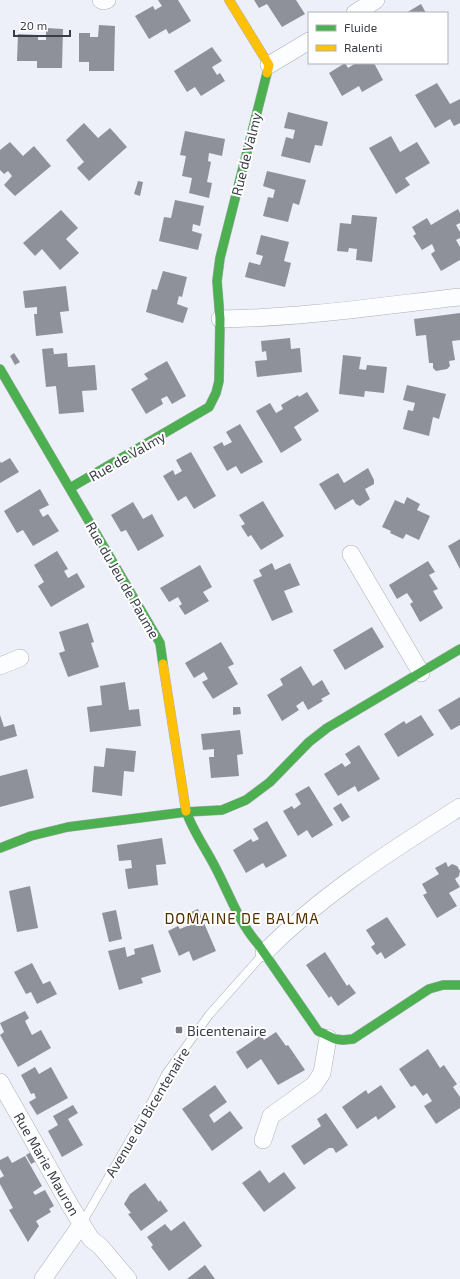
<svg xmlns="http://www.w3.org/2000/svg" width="460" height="1279" font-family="'Exo 2',sans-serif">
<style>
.building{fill:#8e919a}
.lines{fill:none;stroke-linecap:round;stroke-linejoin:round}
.lane-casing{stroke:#acaeb7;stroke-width:9}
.street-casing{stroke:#acaeb7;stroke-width:18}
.fast-casing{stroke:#acaeb7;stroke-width:10}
.slow-casing{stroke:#acaeb7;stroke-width:10}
.lane{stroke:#fcfdfe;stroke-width:8}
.street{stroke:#fcfdfe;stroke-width:17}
.fast{stroke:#4caf50;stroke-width:9}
.slow{stroke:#ffc107;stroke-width:9}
.poi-dot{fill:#797b86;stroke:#fff;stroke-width:1.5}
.labels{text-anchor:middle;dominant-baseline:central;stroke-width:4;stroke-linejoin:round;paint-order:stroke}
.street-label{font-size:14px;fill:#3a3c48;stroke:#fff}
.poi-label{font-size:14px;fill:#3a3c48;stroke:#fff;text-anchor:start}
.neighbourhood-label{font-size:15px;letter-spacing:1px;fill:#542e00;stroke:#fff}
</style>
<rect width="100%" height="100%" fill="#edf0f9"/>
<path class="building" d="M158 0H178L191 21 169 34 166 29 149 39 135 16 153 6 155 10 162 6Z
M254 0H296L305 14 282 27 267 4 259 8Z
M421 4 426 13H406Z
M99 25 115 26 114 71H89V62H79V33H90V37H98Z
M46 28 63 29 62 68H37V61H17L18 34 38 35V40H46Z
M212 47 222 61 212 67 217 75 220 73 225 81 201 96 195 87 187 92 174 71Z
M345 63 348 68 356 63H374L383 80 362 92 359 86 342 96 329 73Z
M437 83 450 104 460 99V123L454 126 450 119 435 128 415 95Z
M288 112 328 122 322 146 315 145 310 163 281 156 286 137 293 139 295 130 284 128Z
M84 123 98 138 110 128 127 147 89 181 77 168 84 162 66 140Z
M185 131 225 139 222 156 209 153 208 161 211 162 207 182 212 183 209 198 189 193 192 178 182 176 186 156 180 155Z
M391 136 400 152 417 142 430 163 405 178 410 185 396 194 369 148Z
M10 142 23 156 34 146 51 166 15 196 4 185 12 176 8 171 4 174 0 170V150Z
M267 171 306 180 299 205 293 203 288 222 263 216 268 197 273 198 275 190 263 186Z
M138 181 143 182 140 196 134 194Z
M175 200 204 206 200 226 193 224 192 231 202 234 198 250 159 241 164 217 171 218Z
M458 209 460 213V223L456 225 460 232V238L456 240 460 247V260L441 271 431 254 435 251 432 244 422 250 413 236 416 234 412 227 427 218 431 225Z
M61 210 78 228 66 239 79 253 60 270 42 249 35 256 23 243Z
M352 215 377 217 372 262 356 260 357 249 349 248 348 252 337 251 340 223 351 224Z
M261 235 289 242 284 261 291 263 285 287 245 277 249 262 260 265 263 256 256 254Z
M163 271 187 277 182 297 179 296 177 304 188 308 183 323 146 312 152 289 157 290Z
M66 286 69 311 60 312 63 333 36 336 34 314H37V307L25 308 23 291Z
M460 313V340L452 341 455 360 449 361 450 366 447 369 436 371 433 368V363H429L426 335 416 336 414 319Z
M290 338 291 349 300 348 302 372 257 377 255 361 267 360 266 351 262 352 261 341Z
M53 348 54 354 45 355 67 353 68 367 95 365 97 390 82 391 84 412 59 414 56 386 46 387 42 349Z
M14 353 20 362 15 365 10 356Z
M343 355 361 357 359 369 366 370 367 365 387 367 384 393 365 391 364 397 339 394Z
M167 361 186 396 172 404 167 396 161 399 163 404 146 414 131 389 148 379 144 374Z
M407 385 446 394 439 419 433 417 429 436 403 429 408 410 413 411 415 403 403 400Z
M307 392 319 411 294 427 302 440 281 453 256 411 270 403 276 413 283 409 281 405 298 395 299 397Z
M240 424 263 462 241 474 236 466 227 471 213 447 222 442 224 446 232 442 226 432Z
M191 452 216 496 194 509 186 496 178 501 163 476 173 470 175 475 182 471 176 460Z
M10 458 19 472 0 483V461L1 463Z
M368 468 374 480V484L365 489 370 499 360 506 356 504 353 499 335 510 319 484 338 473 344 483Z
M40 489 49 505 39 510 43 517 48 514 59 531 33 546 23 530 17 533 4 511Z
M407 497 420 504 417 510 430 516 419 540 406 534 403 539 390 533 391 531 382 527 395 500 404 504Z
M263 501 284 536 261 550 251 535 248 537 241 526 245 524 239 515Z
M133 502 143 519 152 514 164 536 138 551 126 530 121 532 111 515Z
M460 539V569L448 546Z
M57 551 68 569 64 571 68 578 77 573 85 587 51 607 38 586 44 582 34 565Z
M428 561 435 572 429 575 438 589 433 591 443 608 420 622 410 604 413 602 407 593 397 599 389 585Z
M272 563 275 570 290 563 300 585 284 591 293 612 272 621 253 580 262 576 259 570Z
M200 565 212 587 203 592 209 601 185 615 179 606 182 604 178 597 169 602 160 588Z
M88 623 94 642 91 643 99 667 68 677 59 653 65 651 59 632Z
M372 627 384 647 345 670 333 650Z
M221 642 234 664 228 667 238 684 213 699 202 682 208 679 204 672 194 678 185 663Z
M301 666 313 686 322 680 330 694 321 699 323 701 308 710 303 701 296 706 299 710 282 721 267 695 283 685 280 679Z
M125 682 129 710 139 709 141 726 90 732 87 707 102 705 100 686Z
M460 697V725L451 730 438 710Z
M233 707H240L241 714 233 715Z
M0 715 4 727 14 724 17 736 0 741Z
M421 715 434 735 398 757 384 734 404 721 406 724Z
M240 730 243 754 237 755 239 776 211 778 209 757H214V749L203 750 201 734Z
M359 745 380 779 358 792 355 786 338 796 324 774 342 763 345 767 351 763 345 754Z
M106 748 136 751 134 772 124 771 122 796 92 792 94 766 104 767Z
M27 769 34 798 0 807V776Z
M309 786 333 825 312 838 307 830 298 836 283 811 292 806 294 809 301 804 295 794Z
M341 803 350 817 342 822 333 808Z
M267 821 287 856 266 868 263 863 246 873 233 850 251 839 253 842 259 839 253 829Z
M162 838 166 864 156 865 158 885 128 889 125 869 132 868 131 860 119 861 117 845Z
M446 862 448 867 452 864 457 866 460 871 459 876 455 879 460 887 449 893 457 906 437 918 423 895 427 893 422 884 439 874 435 868Z
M30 886 38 928 17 932 9 891Z
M198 909 216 951 193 961 189 951 179 956 168 931 178 926 180 929 187 926 182 916Z
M116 910 122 939 109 942 102 913Z
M387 917 406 945 385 959 381 952 377 955 371 947 375 944 366 930Z
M153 944 161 972 141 978 143 983 119 990 108 951 125 947 127 957 135 954 134 949Z
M325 952 347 986 349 984 356 993 338 1006 331 996 329 998 306 965Z
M32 963 43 984 50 981 57 994 37 1004 31 992 26 994 14 972Z
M25 1011 29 1018 25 1021 32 1035 41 1030 51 1048 18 1067 0 1035 4 1032 0 1023Z
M276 1032 286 1046 288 1045 305 1070 278 1085 261 1059 247 1069 236 1052 261 1035 264 1040Z
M428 1049 440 1068 444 1065 452 1077 457 1084 453 1087 460 1097V1108L436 1124 424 1106 432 1101 427 1093 423 1096 415 1085 411 1087 399 1069Z
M35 1067 39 1074 51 1067 68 1098 37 1115 29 1102 36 1098 34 1093 31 1094 21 1075Z
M215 1085 227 1102 209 1115 214 1123 230 1111 243 1128 212 1151 182 1109Z
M381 1085 396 1107 378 1120 376 1116 357 1129 342 1107 366 1090 368 1094Z
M73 1105 78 1113 68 1119 83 1145 62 1157 48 1131 58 1125 53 1116Z
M326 1113 348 1145 336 1153 333 1148H329L304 1165 291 1146 321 1126 317 1119Z
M31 1152 37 1161 31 1164 26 1155Z
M8 1156 12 1163 25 1156 42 1186 33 1192 35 1195 45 1190 54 1206 49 1209 51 1212 36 1221 39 1226 28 1242 9 1210 13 1208 0 1184V1178L4 1176 0 1169V1160Z
M260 1170 269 1183 284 1172 296 1188 264 1212 242 1183Z
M145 1183 159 1202 160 1200 168 1211 141 1231 128 1214 131 1213 124 1204 130 1194Z
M184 1221 202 1246 169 1271 151 1247 153 1245 147 1237 165 1224 171 1231Z
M205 1265 215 1279H187Z"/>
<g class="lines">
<g class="lane-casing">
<path id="lane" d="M81 1225 149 1107 166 1074 209 1015 264 953"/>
</g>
<g class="street-casing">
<path id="street" d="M101 0 103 1 107 0
M355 13 376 0
M269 65 309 41
M220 319C300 318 380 306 460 297
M351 554 421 673
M0 666 20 658
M264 953C322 894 391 851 460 807
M0 1082 71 1207 91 1239 100 1246 128 1279
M263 1140 271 1116 314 1085 322 1073 328 1038
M43 1279 81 1225"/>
</g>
<g class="fast-casing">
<path id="fast" d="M0 369 160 643 163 664
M70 488 209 407 216 393 219 381 220 319 217 281 220 258 267 73
M186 811C192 829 204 846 213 863 228 890 237 920 258 944L318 1031 335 1039 343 1040 353 1039 429 989 443 985H460
M0 848 31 836 68 827 186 812 222 810 246 800 270 782 309 742 327 728 460 649"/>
</g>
<g class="slow-casing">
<path id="slow" d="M229 0 269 65 267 73
M163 664 186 811"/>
</g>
<use href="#lane" class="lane"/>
<use href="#street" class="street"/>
<use href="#fast" class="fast"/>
<use href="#slow" class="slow"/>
</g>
<rect class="poi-dot" x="175" y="1026" width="8" height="8" rx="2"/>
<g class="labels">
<g class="street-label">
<text transform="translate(246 154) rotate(-76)">Rue de Valmy</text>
<text transform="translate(127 456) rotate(-30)">Rue de Valmy</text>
<text transform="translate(123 580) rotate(60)">Rue du Jeu de Paume</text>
<text transform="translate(147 1112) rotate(-59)">Avenue du Bicentenaire</text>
<text transform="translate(47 1164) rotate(60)">Rue Marie Mauron</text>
</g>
<g class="poi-label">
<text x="187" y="1030">Bicentenaire</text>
</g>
<g class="neighbourhood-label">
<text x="242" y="918">DOMAINE DE BALMA</text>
</g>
</g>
<rect x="308" y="12" width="140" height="52" fill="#ffffff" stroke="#b0b1b6"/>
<rect x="316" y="25" width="20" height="6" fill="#4caf50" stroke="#b0b1b6"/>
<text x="344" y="32" font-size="12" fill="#3a3c48">Fluide</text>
<rect x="316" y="45" width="20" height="6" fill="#ffc107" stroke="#b0b1b6"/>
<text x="344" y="52" font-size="12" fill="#3a3c48">Ralenti</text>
<path d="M14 30v6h56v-6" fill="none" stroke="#3a3c48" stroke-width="2"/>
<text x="20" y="30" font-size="12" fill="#3a3c48" stroke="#ffffff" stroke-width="3" paint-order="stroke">20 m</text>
</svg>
